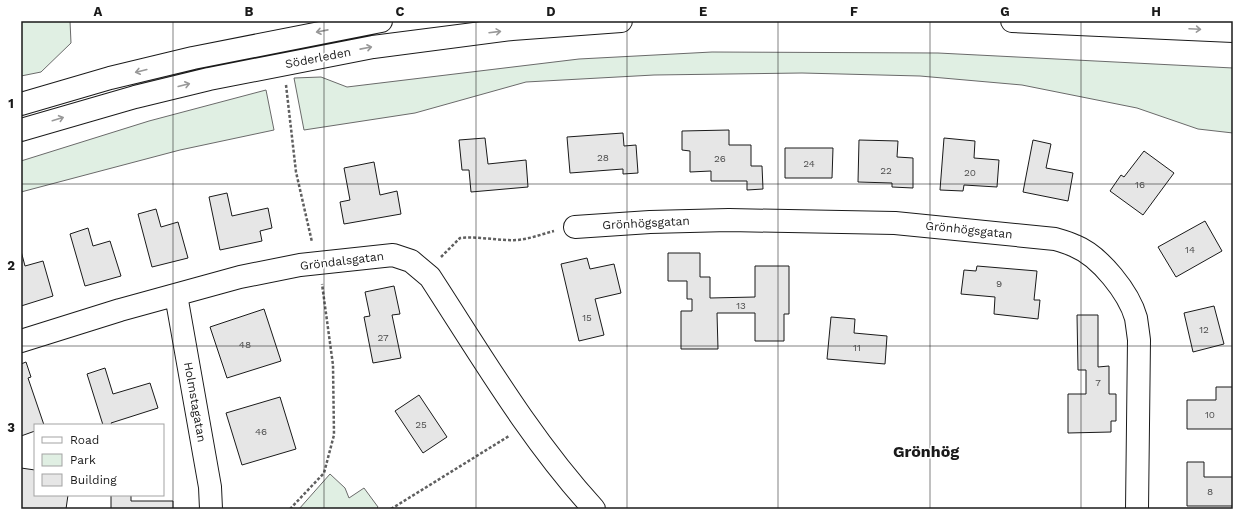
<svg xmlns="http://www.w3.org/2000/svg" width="1254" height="530" font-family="'Work Sans',sans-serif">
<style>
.green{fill:#e0efe3;stroke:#6a6a6a}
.building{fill:#e6e6e6;stroke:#1a1a1a}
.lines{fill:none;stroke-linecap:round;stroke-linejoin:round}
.minor-casing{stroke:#1a1a1a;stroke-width:24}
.highway-casing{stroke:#1a1a1a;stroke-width:24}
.path{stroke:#5f5f5f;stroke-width:2.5;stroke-dasharray:3 2;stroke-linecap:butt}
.minor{stroke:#fff;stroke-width:22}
.highway{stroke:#fff;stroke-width:22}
.oneway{stroke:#989898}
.grid{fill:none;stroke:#1a1a1a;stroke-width:1;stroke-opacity:0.55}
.labels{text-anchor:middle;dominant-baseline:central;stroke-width:3;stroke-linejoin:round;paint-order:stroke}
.number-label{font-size:10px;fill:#4d4d4d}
.street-label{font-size:12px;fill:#1a1a1a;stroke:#fff}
.district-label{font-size:16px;font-weight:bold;fill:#1a1a1a;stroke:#fff}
.neatline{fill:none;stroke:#1a1a1a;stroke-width:1.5}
.grid-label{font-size:13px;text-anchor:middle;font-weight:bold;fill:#1a1a1a}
</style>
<rect width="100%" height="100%" fill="#fff"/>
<path class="green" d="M21 21H70L71 43 41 72 21 76Z
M712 52 938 53 1233 68V133L1198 129 1137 108 1022 85 920 76 802 73 654 75 526 82 415 113 304 130 294 78 321 77 347 87 579 59Z
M266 90 274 130 180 150 21 192V161L149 121Z
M330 474 345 488 349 498 364 488 378 507 376 509H299Z"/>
<path class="building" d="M729 130V145H751V166H762L763 189 747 190V181H711V171L690 172V151L682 150V131Z
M623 133 624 146 636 145 638 173 623 174V169L570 173 567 137Z
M485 138 488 164 526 160 528 187 471 192 469 170H462L459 140Z
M944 138 975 141 974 158 999 160 997 187 964 185 963 191 940 190Z
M859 140 898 141 897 157 913 158V188L892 187V183L858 182Z
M1033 140 1051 144 1046 168 1073 173 1068 201 1023 192Z
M785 148H833L832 178H785Z
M1144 151 1174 173 1143 215 1110 191 1121 175 1124 177Z
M374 162 380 195 397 191 401 214 344 224 340 202 350 200 344 168Z
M227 193 232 216 268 208 272 228 260 231 262 241 220 250 209 197Z
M156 209 161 227 178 222 188 258 152 267 138 214Z
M1205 221 1222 251 1176 277 1158 247Z
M88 228 93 246 110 241 121 276 85 286 70 234Z
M21 251 25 266 43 261 53 296 21 306Z
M668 253H700V277H710V298L755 297V266H789V314H784V341H755V313H717L718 349H681V311H692V299H687V281H668Z
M587 258 590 269 614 264 621 293 595 299 604 335 579 341 561 264Z
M977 266 1037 271 1034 300H1040L1038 319 994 314 995 297 961 294 964 270 976 271Z
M394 286 400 314 392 315 401 358 373 363 364 317 370 316 365 292Z
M1214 306 1224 344 1193 352 1184 313Z
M264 309 281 361 227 378 210 327Z
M1077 315H1098V367L1109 366V394H1116V421H1111V432L1068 433V394H1086V370H1078Z
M831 317 855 319 854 333 887 336 885 364 827 359Z
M26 362 31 377 28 378 44 425H35V431L21 436V364Z
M105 368 113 394 150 383 158 408 111 423 112 425H103L87 374Z
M1216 387H1233V429H1187V400H1216Z
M419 395 447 437 423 453 395 411Z
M280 397 296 449 242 465 226 413Z
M1187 462H1204V477H1233V506H1187Z
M21 468 35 470V495H68L66 509H21Z
M111 495H131V501H173V509H111Z"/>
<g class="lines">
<g class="minor-casing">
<path id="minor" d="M575 227 650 222 729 220 895 223 1055 239C1062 241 1069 243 1075 246 1100 256 1129 293 1136 318 1137 325 1138 332 1139 340L1137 509
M176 295 210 487 211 509
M21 341 120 310 240 277 300 265 393 255 411 261 430 277C482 357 530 439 594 509"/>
</g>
<g class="highway-casing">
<path id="highway" d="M1012 21 1233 31
M21 104 110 78 193 58 381 21
M21 130 135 97 209 79 373 47 512 29 621 21"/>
</g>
<path class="path" d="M286 85 296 172 312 242
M441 257 460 238C479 236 498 241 517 240 530 239 542 234 554 231
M290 509 324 473 334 435 333 365 322 284
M391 509 509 436"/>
<use href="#minor" class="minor"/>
<use href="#highway" class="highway"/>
</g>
<defs><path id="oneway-shaft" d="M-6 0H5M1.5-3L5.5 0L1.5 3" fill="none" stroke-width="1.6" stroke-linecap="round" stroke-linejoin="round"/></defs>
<g class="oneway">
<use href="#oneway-shaft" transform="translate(1195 29) rotate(3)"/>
<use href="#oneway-shaft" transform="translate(322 31) rotate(169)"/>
<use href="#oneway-shaft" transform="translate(495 32) rotate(-7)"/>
<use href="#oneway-shaft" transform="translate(366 48) rotate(-11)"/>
<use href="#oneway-shaft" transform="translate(141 71) rotate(166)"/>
<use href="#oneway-shaft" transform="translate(184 85) rotate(-14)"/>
<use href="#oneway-shaft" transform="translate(58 119) rotate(-17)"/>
</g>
<path class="grid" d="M173 21V509M324 21V509M476 21V509M627 21V509M778 21V509M930 21V509M1081 21V509M21 184H1233M21 346H1233"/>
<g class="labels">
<g class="number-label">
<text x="603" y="157">28</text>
<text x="720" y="158">26</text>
<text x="809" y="163">24</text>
<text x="886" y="170">22</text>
<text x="970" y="172">20</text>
<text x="1140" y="184">16</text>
<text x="1190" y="249">14</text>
<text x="999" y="283">9</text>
<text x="741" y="305">13</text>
<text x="587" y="317">15</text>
<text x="1204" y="329">12</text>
<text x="383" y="337">27</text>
<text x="245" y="344">48</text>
<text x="857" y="347">11</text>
<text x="1098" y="382">7</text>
<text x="1210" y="414">10</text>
<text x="421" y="424">25</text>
<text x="261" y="431">46</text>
<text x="1210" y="491">8</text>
</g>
<g class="street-label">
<text transform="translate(318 58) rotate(-11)">Söderleden</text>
<text transform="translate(646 223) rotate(-3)">Grönhögsgatan</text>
<text transform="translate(969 230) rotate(6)">Grönhögsgatan</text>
<text transform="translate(342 261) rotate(-7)">Gröndalsgatan</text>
<text transform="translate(195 402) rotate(80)">Holmstagatan</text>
</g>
<g class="district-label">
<text x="926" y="451">Grönhög</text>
</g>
</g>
<rect width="1254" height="530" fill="none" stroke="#ffffff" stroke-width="44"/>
<rect x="34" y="424" width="130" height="72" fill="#ffffff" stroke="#a3a3a3"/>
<rect x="42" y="437" width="20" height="6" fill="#ffffff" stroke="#a3a3a3"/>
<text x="70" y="444" font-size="12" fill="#1a1a1a">Road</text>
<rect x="42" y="454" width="20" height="12" fill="#e0efe3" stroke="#a3a3a3"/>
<text x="70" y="464" font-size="12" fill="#1a1a1a">Park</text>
<rect x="42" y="474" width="20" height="12" fill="#e6e6e6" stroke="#a3a3a3"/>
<text x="70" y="484" font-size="12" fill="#1a1a1a">Building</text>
<rect x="22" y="22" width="1210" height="486" class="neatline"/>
<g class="grid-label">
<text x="98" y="16">A</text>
<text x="249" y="16">B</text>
<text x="400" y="16">C</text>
<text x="551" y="16">D</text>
<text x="703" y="16">E</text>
<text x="854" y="16">F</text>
<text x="1005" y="16">G</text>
<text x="1156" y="16">H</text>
<text x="11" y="108">1</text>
<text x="11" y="270">2</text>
<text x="11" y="432">3</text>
</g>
</svg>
